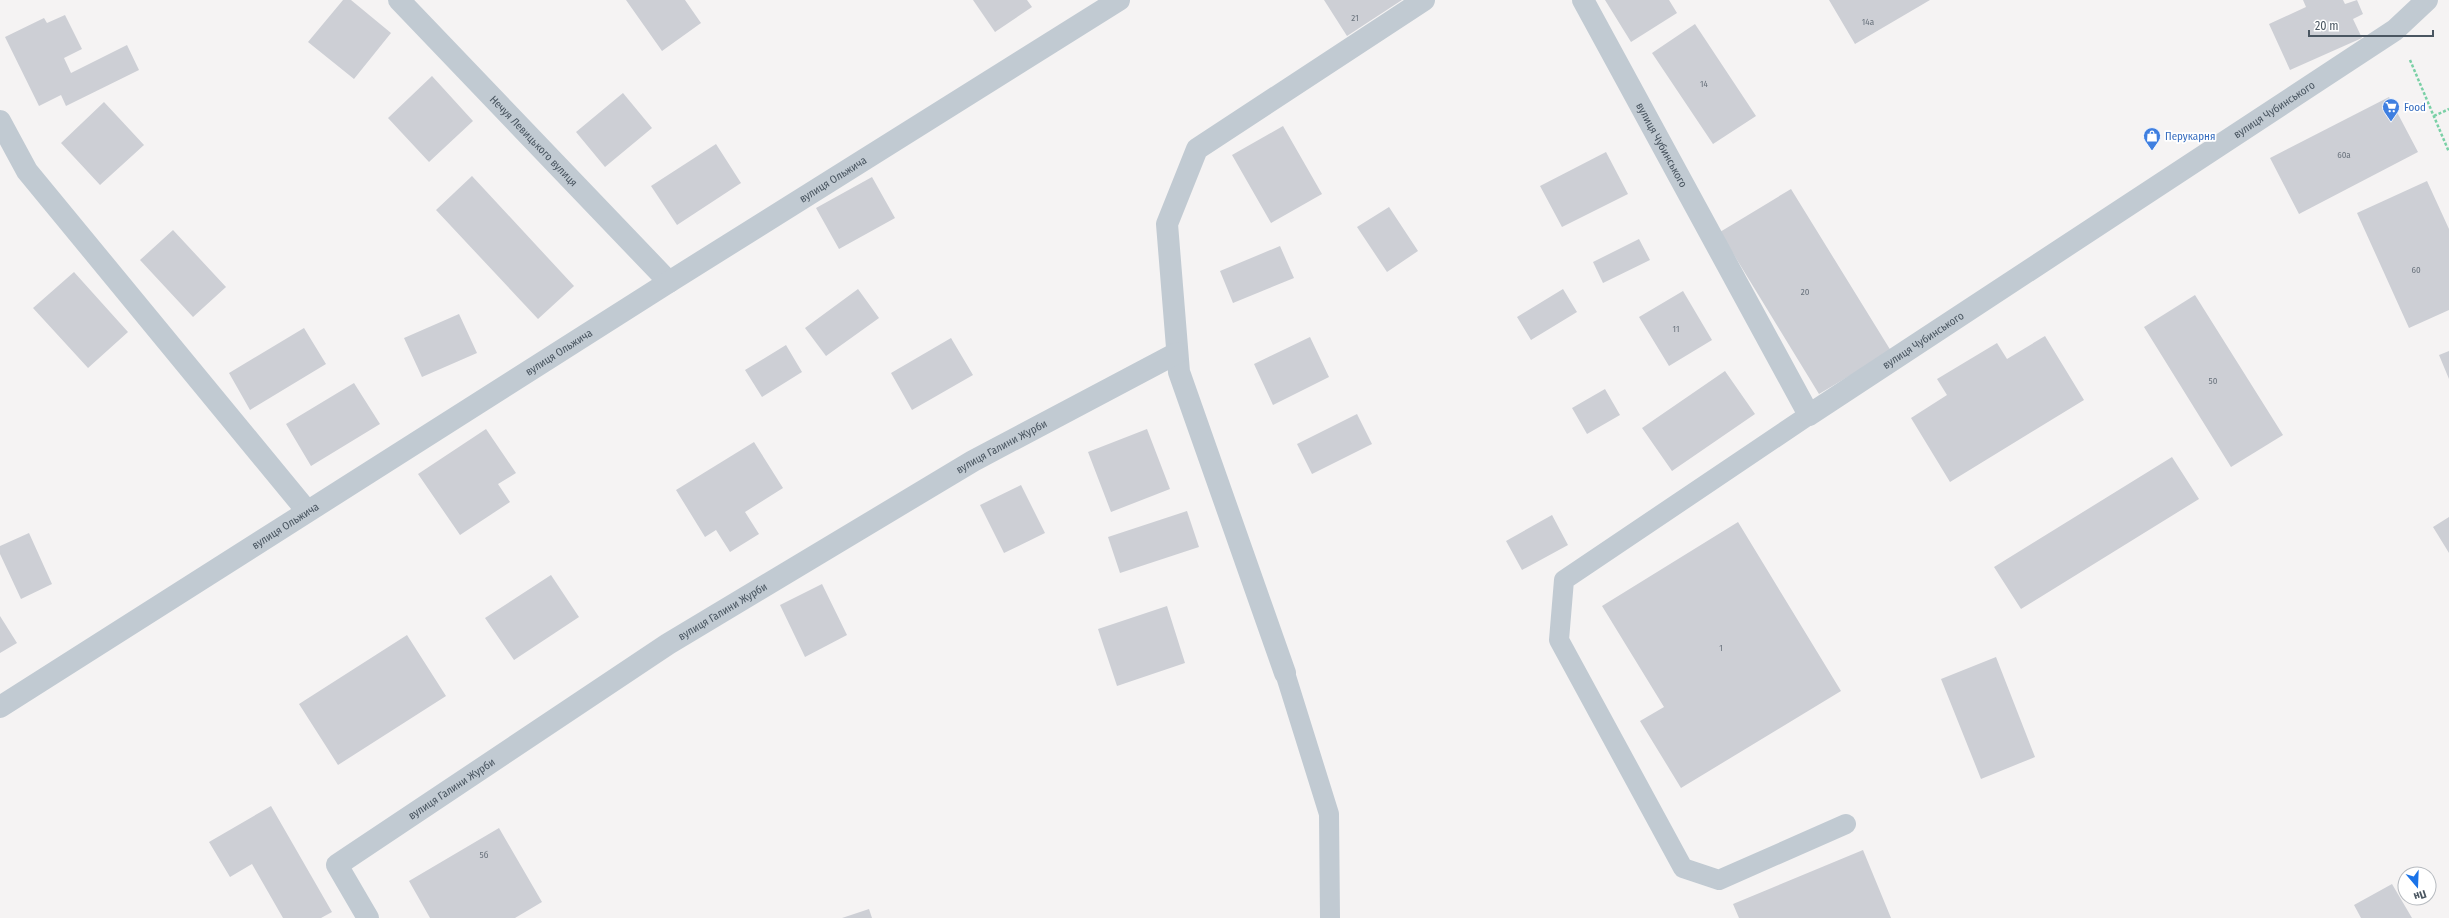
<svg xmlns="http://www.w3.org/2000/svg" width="2449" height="918" font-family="'Fira Sans Condensed',sans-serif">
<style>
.building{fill:#cdcfd5}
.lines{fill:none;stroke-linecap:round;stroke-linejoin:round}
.path{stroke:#7ad0a6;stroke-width:2.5;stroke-dasharray:3 2;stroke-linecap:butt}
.service{stroke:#c1cad2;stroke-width:20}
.minor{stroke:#c1cad2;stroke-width:22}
.labels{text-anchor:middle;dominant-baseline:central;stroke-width:3.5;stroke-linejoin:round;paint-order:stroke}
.number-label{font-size:9px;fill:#6b747e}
.shop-label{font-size:11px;fill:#366cbe;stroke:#fff;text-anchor:start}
.street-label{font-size:11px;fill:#4a5661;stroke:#fff}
</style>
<rect width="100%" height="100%" fill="#f5f3f3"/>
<path class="building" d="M343 0H351L391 33 354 79 308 42Z
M626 0H685L701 23 662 51Z
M973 0H1027L1032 7 995 32Z
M1324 0H1402L1347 36Z
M1605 0H1669L1677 13 1631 42Z
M1829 0H1930L1855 44Z
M2303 0H2343L2345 4 2357 0 2363 14 2353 19 2362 38 2290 70 2269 24 2306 7Z
M65 15 82 49 64 58 71 73 127 45 139 70 66 106 61 95 39 106 5 37 44 18 47 23Z
M1695 24 1756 116 1713 144 1652 53Z
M432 76 473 121 429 162 388 118Z
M623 93 652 128 605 167 576 132Z
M2389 97 2418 152 2299 214 2270 158Z
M104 102 144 145 100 185 61 143Z
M1283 126 1322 194 1271 223 1232 155Z
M716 144 741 183 677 225 651 186Z
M1606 152 1628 194 1562 227 1540 186Z
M472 176 574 286 538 319 436 210Z
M872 177 895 218 839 249 816 208Z
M2427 181 2449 229V310L2409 328 2357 213Z
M1791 189 1891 351 1819 394 1720 232Z
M1389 207 1418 251 1387 272 1357 227Z
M173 230 226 287 193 317 140 260Z
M1639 239 1650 260 1603 283 1593 262Z
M1280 246 1294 278 1233 303 1220 271Z
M74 272 128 332 88 368 33 308Z
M858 289 879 318 826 356 805 328Z
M1563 289 1577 312 1531 340 1517 317Z
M1683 291 1712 340 1669 366 1639 317Z
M2195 295 2283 435 2231 467 2144 327Z
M459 314 477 353 422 377 404 338Z
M304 328 326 364 250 410 229 373Z
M2045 336 2084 400 1950 482 1911 418 1947 395 1937 379 1997 343 2007 359Z
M1310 337 1329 377 1273 405 1254 364Z
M951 338 973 375 912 410 891 373Z
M786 345 802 372 762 397 745 370Z
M2449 351V379L2439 355Z
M1725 371 1755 414 1672 471 1642 428Z
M354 383 380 424 311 466 286 424Z
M1605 389 1620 415 1587 434 1572 408Z
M1357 414 1372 444 1312 474 1297 444Z
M486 429 516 473 498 484 510 502 460 535 418 474Z
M1147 429 1170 489 1111 512 1088 452Z
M754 442 783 488 745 512 759 534 730 552 716 530 705 537 676 490Z
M2172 457 2199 499 2021 609 1994 567Z
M1021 485 1045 533 1004 553 980 505Z
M1187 511 1199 547 1120 573 1108 537Z
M1552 515 1568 545 1522 570 1506 541Z
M2449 517V553L2433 527Z
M1738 522 1841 691 1681 788 1640 721 1664 707 1602 606Z
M29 533 52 584 21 599 0 554V546Z
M551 575 579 617 514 660 485 618Z
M822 584 847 635 805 657 780 605Z
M1167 606 1185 663 1117 686 1098 629Z
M0 616 17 643 0 653Z
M407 635 446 696 338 765 299 704Z
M1996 657 2035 757 1981 779 1941 679Z
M271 806 332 912 321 918H283L252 864 230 877 209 842Z
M499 828 542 902 515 918H430L409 881Z
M1863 850 1891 918H1739L1733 904Z
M2392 884 2412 918H2361L2354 905Z
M869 909 872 918H842Z"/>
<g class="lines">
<path class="path" d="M2410 60 2449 152
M2434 116 2449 109"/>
<path class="service" d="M1809 415 1564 580 1559 640 1683 868 1719 880 1846 824
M1285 673 1329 814 1330 918"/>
<g class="minor">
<path id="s1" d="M399 0 669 282"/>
<path id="s2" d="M1583 0 1809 415 2395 30 2427 0"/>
<path d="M0 121 27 171 307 511"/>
<path d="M1285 673 1179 372 1167 224 1197 149 1424 0"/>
<path id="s3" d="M0 707 669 282 1119 0"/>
<path id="s4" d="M368 918 337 865 668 644 973 461 1177 353"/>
</g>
</g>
<defs>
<g id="supermarket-pin" transform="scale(0.9)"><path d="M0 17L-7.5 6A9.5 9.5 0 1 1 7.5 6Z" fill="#3f7fe0" stroke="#fff"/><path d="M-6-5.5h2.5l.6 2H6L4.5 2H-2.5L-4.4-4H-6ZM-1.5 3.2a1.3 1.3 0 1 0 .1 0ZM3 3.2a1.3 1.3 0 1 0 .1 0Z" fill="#fff"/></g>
<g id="shop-pin" transform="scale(0.9)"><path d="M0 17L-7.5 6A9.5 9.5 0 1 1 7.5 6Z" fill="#3f7fe0" stroke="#fff"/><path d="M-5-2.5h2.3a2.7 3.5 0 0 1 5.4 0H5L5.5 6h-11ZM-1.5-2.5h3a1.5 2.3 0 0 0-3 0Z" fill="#fff"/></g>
</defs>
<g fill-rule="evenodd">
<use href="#supermarket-pin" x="2391" y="107"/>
<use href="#shop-pin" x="2152" y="136"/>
</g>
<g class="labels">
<g class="number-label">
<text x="1355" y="18">21</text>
<text x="1868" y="22">14а</text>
<text x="1704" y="84">14</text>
<text x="2344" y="155">60а</text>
<text x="2416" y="270">60</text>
<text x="1805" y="292">20</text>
<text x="1676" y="329">11</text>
<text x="2213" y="381">50</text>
<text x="1721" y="648">1</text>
<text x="484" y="855">5б</text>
</g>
<g class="shop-label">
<text x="2404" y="107">Food</text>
<text x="2165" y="136">Перукарня</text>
</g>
<g class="street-label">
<text stroke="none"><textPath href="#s2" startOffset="1029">вулиця Чубинського</textPath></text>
<text stroke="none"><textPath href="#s1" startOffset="195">Нечуя Левицького вулиця</textPath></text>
<text stroke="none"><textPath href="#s2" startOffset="165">вулиця Чубинського</textPath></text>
<text stroke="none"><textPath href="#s3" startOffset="986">вулиця Ольжича</textPath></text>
<text stroke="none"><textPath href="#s2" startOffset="609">вулиця Чубинського</textPath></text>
<text stroke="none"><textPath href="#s3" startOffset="662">вулиця Ольжича</textPath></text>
<text stroke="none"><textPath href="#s4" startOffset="847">вулиця Галини Журби</textPath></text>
<text stroke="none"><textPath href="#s3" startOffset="338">вулиця Ольжича</textPath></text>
<text stroke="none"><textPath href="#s4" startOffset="523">вулиця Галини Журби</textPath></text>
<text stroke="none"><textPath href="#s4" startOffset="199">вулиця Галини Журби</textPath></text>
</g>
</g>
<g transform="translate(2417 886) rotate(161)"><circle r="19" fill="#ffffff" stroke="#b7bbc0"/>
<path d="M0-3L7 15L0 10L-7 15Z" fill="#1a73e8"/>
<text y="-6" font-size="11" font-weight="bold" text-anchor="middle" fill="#4a5661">Пн</text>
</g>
<path d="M2309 30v6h124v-6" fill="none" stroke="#4a5661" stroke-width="2"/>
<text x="2315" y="30" font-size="12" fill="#4a5661" stroke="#ffffff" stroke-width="3" paint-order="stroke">20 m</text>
</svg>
